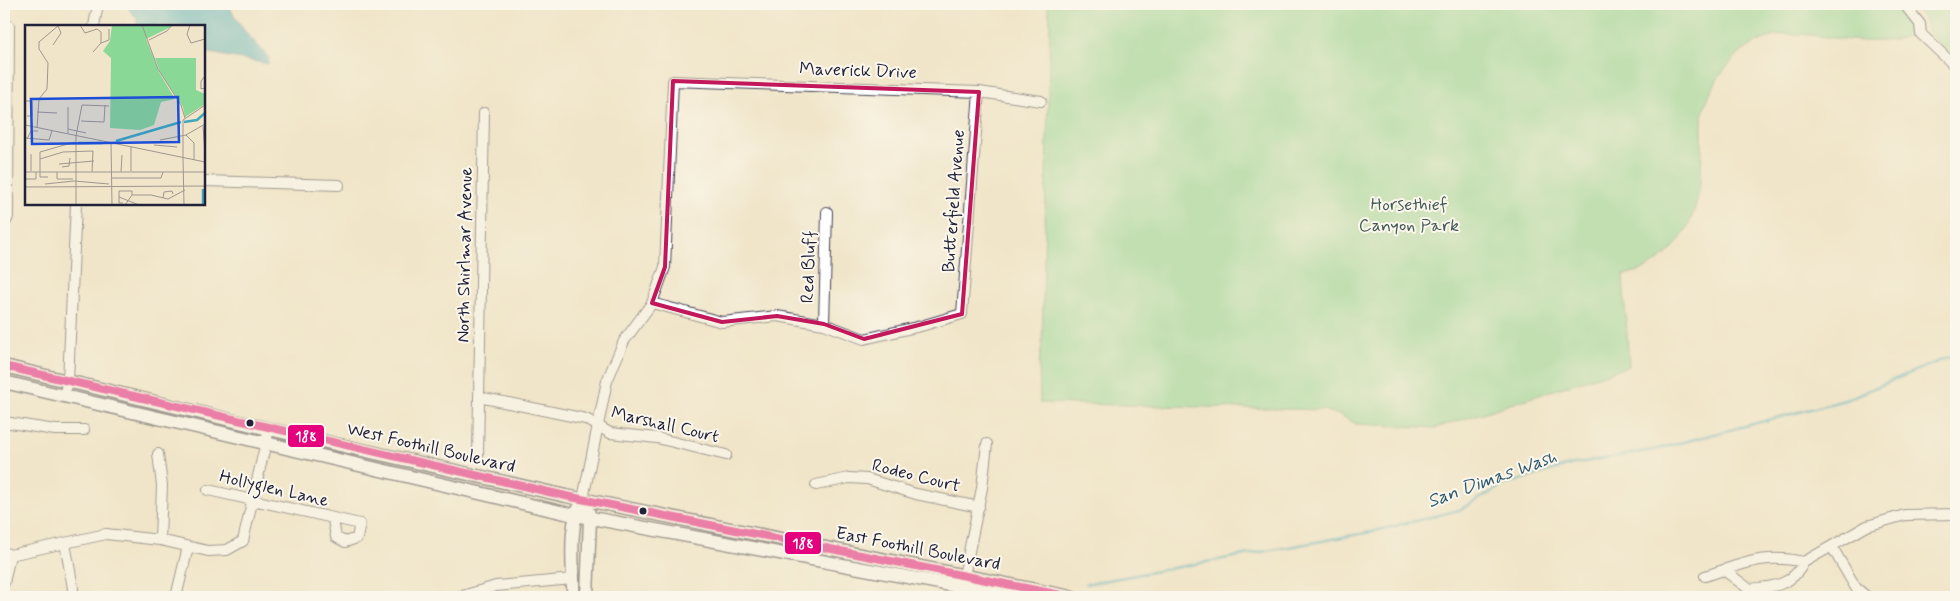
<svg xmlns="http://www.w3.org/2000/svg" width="1960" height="601" font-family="Mynerve,sans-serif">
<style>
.green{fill:#8ad896;stroke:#567d68}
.water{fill:#3ea9be;stroke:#30667c}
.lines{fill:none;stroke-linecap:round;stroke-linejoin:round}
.stream{stroke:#3ea9be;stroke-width:2.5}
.minor-casing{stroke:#413f50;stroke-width:12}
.major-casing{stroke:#413f50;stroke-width:15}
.minor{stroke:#fff;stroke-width:10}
.major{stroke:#fff;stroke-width:12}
.bus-1-casing{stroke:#fbf7ec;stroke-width:11}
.bus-1{stroke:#e5007d;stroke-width:8}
.marked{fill:none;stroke:#c2185b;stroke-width:4;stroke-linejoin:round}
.bus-dot{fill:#22223b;stroke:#fbf7ec;stroke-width:2}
.labels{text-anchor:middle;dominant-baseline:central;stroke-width:4;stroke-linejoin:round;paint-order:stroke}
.street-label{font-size:18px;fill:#22223b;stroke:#fbf7ec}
.park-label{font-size:18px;fill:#415956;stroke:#fbf7ec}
.water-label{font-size:19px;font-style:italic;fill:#2d586f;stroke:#fbf7ec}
.inset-river{fill:none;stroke:#3ea9be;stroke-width:2.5}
.inset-road{fill:none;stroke:#9e9790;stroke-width:1}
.view{fill:#1d4ed8;fill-opacity:0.15;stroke:#1d4ed8;stroke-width:2.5}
.inset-edge{fill:none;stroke:#22223b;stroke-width:2.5}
.line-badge{stroke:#fbf7ec;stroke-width:2}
.badge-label{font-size:14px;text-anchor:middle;font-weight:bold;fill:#fff}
</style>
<rect width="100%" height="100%" fill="#fbf7ec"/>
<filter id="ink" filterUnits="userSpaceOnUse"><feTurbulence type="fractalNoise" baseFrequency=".02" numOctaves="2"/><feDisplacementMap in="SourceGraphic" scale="10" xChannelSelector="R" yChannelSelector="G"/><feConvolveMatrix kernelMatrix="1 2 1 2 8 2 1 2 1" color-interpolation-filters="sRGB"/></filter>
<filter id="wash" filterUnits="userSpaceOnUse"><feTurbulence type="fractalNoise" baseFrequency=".0096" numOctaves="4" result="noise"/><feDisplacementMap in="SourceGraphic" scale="20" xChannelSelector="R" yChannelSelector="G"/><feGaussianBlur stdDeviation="1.12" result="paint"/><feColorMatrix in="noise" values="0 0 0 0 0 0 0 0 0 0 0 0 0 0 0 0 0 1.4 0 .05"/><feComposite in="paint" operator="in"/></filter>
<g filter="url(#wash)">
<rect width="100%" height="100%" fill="#f0e5c9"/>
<path class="green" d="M1047 4H1896L1914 27C1903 56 1816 32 1790 34 1744 36 1712 75 1702 116 1702 173 1706 235 1648 267 1641 271 1631 273 1623 275L1629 366 1436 428 1356 424 1342 416 1324 410 1040 403 1039 362 1042 344 1050 18Z
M1912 4H1956V60L1928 33 1925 20Z"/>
<path class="water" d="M130 4H227L244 30 269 58 268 64 204 52V26H137V18L129 10Z"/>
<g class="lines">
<path class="stream" d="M1086 584 1371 532 1459 510 1504 485 1573 464 1653 450 1845 400 1956 354
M591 596 692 597
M541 597 570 596"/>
</g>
</g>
<g filter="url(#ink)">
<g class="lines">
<g class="minor-casing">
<path id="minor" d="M1904 4 1920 24 1921 34 1956 67
M4 25 9 26 8 217 4 225
M94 26 98 4
M204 181 339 185
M652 303 722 322 777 316 824 324 864 339 921 326 962 314 979 92
M824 324 827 212
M64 396 68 381 76 204
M479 397 586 419 610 433 657 438 726 455
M4 422 55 430H84
M158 454 162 485 160 540
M478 456 484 113
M816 485 849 478 867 479 916 494 979 507
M208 490 360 524 357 538 345 542 336 537 333 520
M583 499 607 381 624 341 652 303 665 267 673 81 979 92 1041 101
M65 543 73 588 72 597
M1832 547 1856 588 1867 597
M4 552 10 555 106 534 160 540 208 551 227 550 243 541 269 429
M1724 570 1749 589C1773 587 1792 586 1804 562
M1705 576C1744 564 1763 553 1804 562L1867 526 1905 515 1956 514
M963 581 982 488 987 444
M4 583 10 555
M176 597 188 547
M459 597 496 586 573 579"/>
</g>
<g class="major-casing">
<path id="major" d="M4 366 269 429 566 496 1071 597
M4 382 565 513 1014 597
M573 597C574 573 568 529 579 508
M587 597 590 518 588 511"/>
</g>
<use href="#minor" class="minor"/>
<use href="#major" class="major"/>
<g class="bus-1-casing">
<path id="bus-1" d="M4 366 566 496 1071 597"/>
</g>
<use href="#bus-1" class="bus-1"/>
</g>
</g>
<path d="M0 0H1960V601H0ZM673 81 979 92 962 314 864 339 824 324 777 316 722 322 652 303 665 267Z" fill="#f0e5c9" fill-opacity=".55" fill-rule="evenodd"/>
<path class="marked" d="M673 81 979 92 962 314 864 339 824 324 777 316 722 322 652 303 665 267Z"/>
<g class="bus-dot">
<circle cx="250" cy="423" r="4.5"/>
<circle cx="643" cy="511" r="4.5"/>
</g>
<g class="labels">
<g class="street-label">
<text transform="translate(858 71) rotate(2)">Maverick Drive</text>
<text transform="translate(954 201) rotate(-86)">Butterfield Avenue</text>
<text transform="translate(465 255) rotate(-89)">North Shirlmar Avenue</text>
<text transform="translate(809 267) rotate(-88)">Red Bluff</text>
<text transform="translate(665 425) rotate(13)">Marshall Court</text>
<text transform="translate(431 448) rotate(13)">West Foothill Boulevard</text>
<text transform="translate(916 476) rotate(14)">Rodeo Court</text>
<text transform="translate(274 489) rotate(13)">Hollyglen Lane</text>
<text transform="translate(918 549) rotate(11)">East Foothill Boulevard</text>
</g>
<g class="park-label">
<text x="1409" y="205">Horsethief<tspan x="1409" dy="21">Canyon Park</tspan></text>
</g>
<g class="water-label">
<text transform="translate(1492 479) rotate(-20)">San Dimas Wash</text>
</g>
</g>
<g transform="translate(25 25)">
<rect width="180" height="180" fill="#f0e5c9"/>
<path d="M87 0H150L121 14 134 47 150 74 136 77 129 100 115 105 85 103 86 33 78 26 85 16ZM130 33H171V65L180 69V79L160 92 158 82 135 47Z" fill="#8ad896"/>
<path class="inset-river" d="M159 97 172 95 180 88M91 116 156 97M53 118H77M178 164V180"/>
<path class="inset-road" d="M55 0 60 8 72 4 76 7V18L68 27M117 0 133 44 156 80 160 93M165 0 162 9 166 18 180 14M124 15 142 6 147 0M76 18 84 15V4M28 20 36 8 33 1M23 38 14 24V17L34 0M180 51 176 56V64L180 63M0 76H7V91H2M43 82V108M12 87 32 88M56 96 79 97 80 80M0 100 180 137M178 101 180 128M12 103 14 74 22 64 23 38M43 104 61 108M161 110 169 118V135M51 111 57 80 84 81M51 111V180M0 113 24 115 27 106M2 114 6 106H13M135 115 161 110 180 99M86 118 87 180M129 120 152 122M106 122V146M6 129V146M158 133V95L180 80M158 133 159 180M15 134 38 127 68 126 67 147M34 139 69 136M37 142 44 141 45 133M0 147H160M32 147V154H48M96 147 97 130M160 147H180M23 152H15V127L50 117M87 153H136L138 147M0 154H11V147M20 159 49 156 84 159M0 162 180 161M94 172 114 180M138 173 139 167 147 166 148 169M98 178H94V166H107V170M100 180 107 170H126L143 174 160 165"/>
<path class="view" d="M153 72 154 117 7 119 6 74Z"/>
<rect width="180" height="180" class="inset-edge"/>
</g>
<g class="line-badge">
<rect x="287" y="424" width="38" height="24" rx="5" fill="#e5007d"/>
<rect x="784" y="531" width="38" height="24" rx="5" fill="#e5007d"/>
</g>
<g class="badge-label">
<text x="306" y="441">188</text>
<text x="803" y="548">188</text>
</g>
<rect width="1960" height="601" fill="none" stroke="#fbf7ec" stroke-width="20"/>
</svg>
